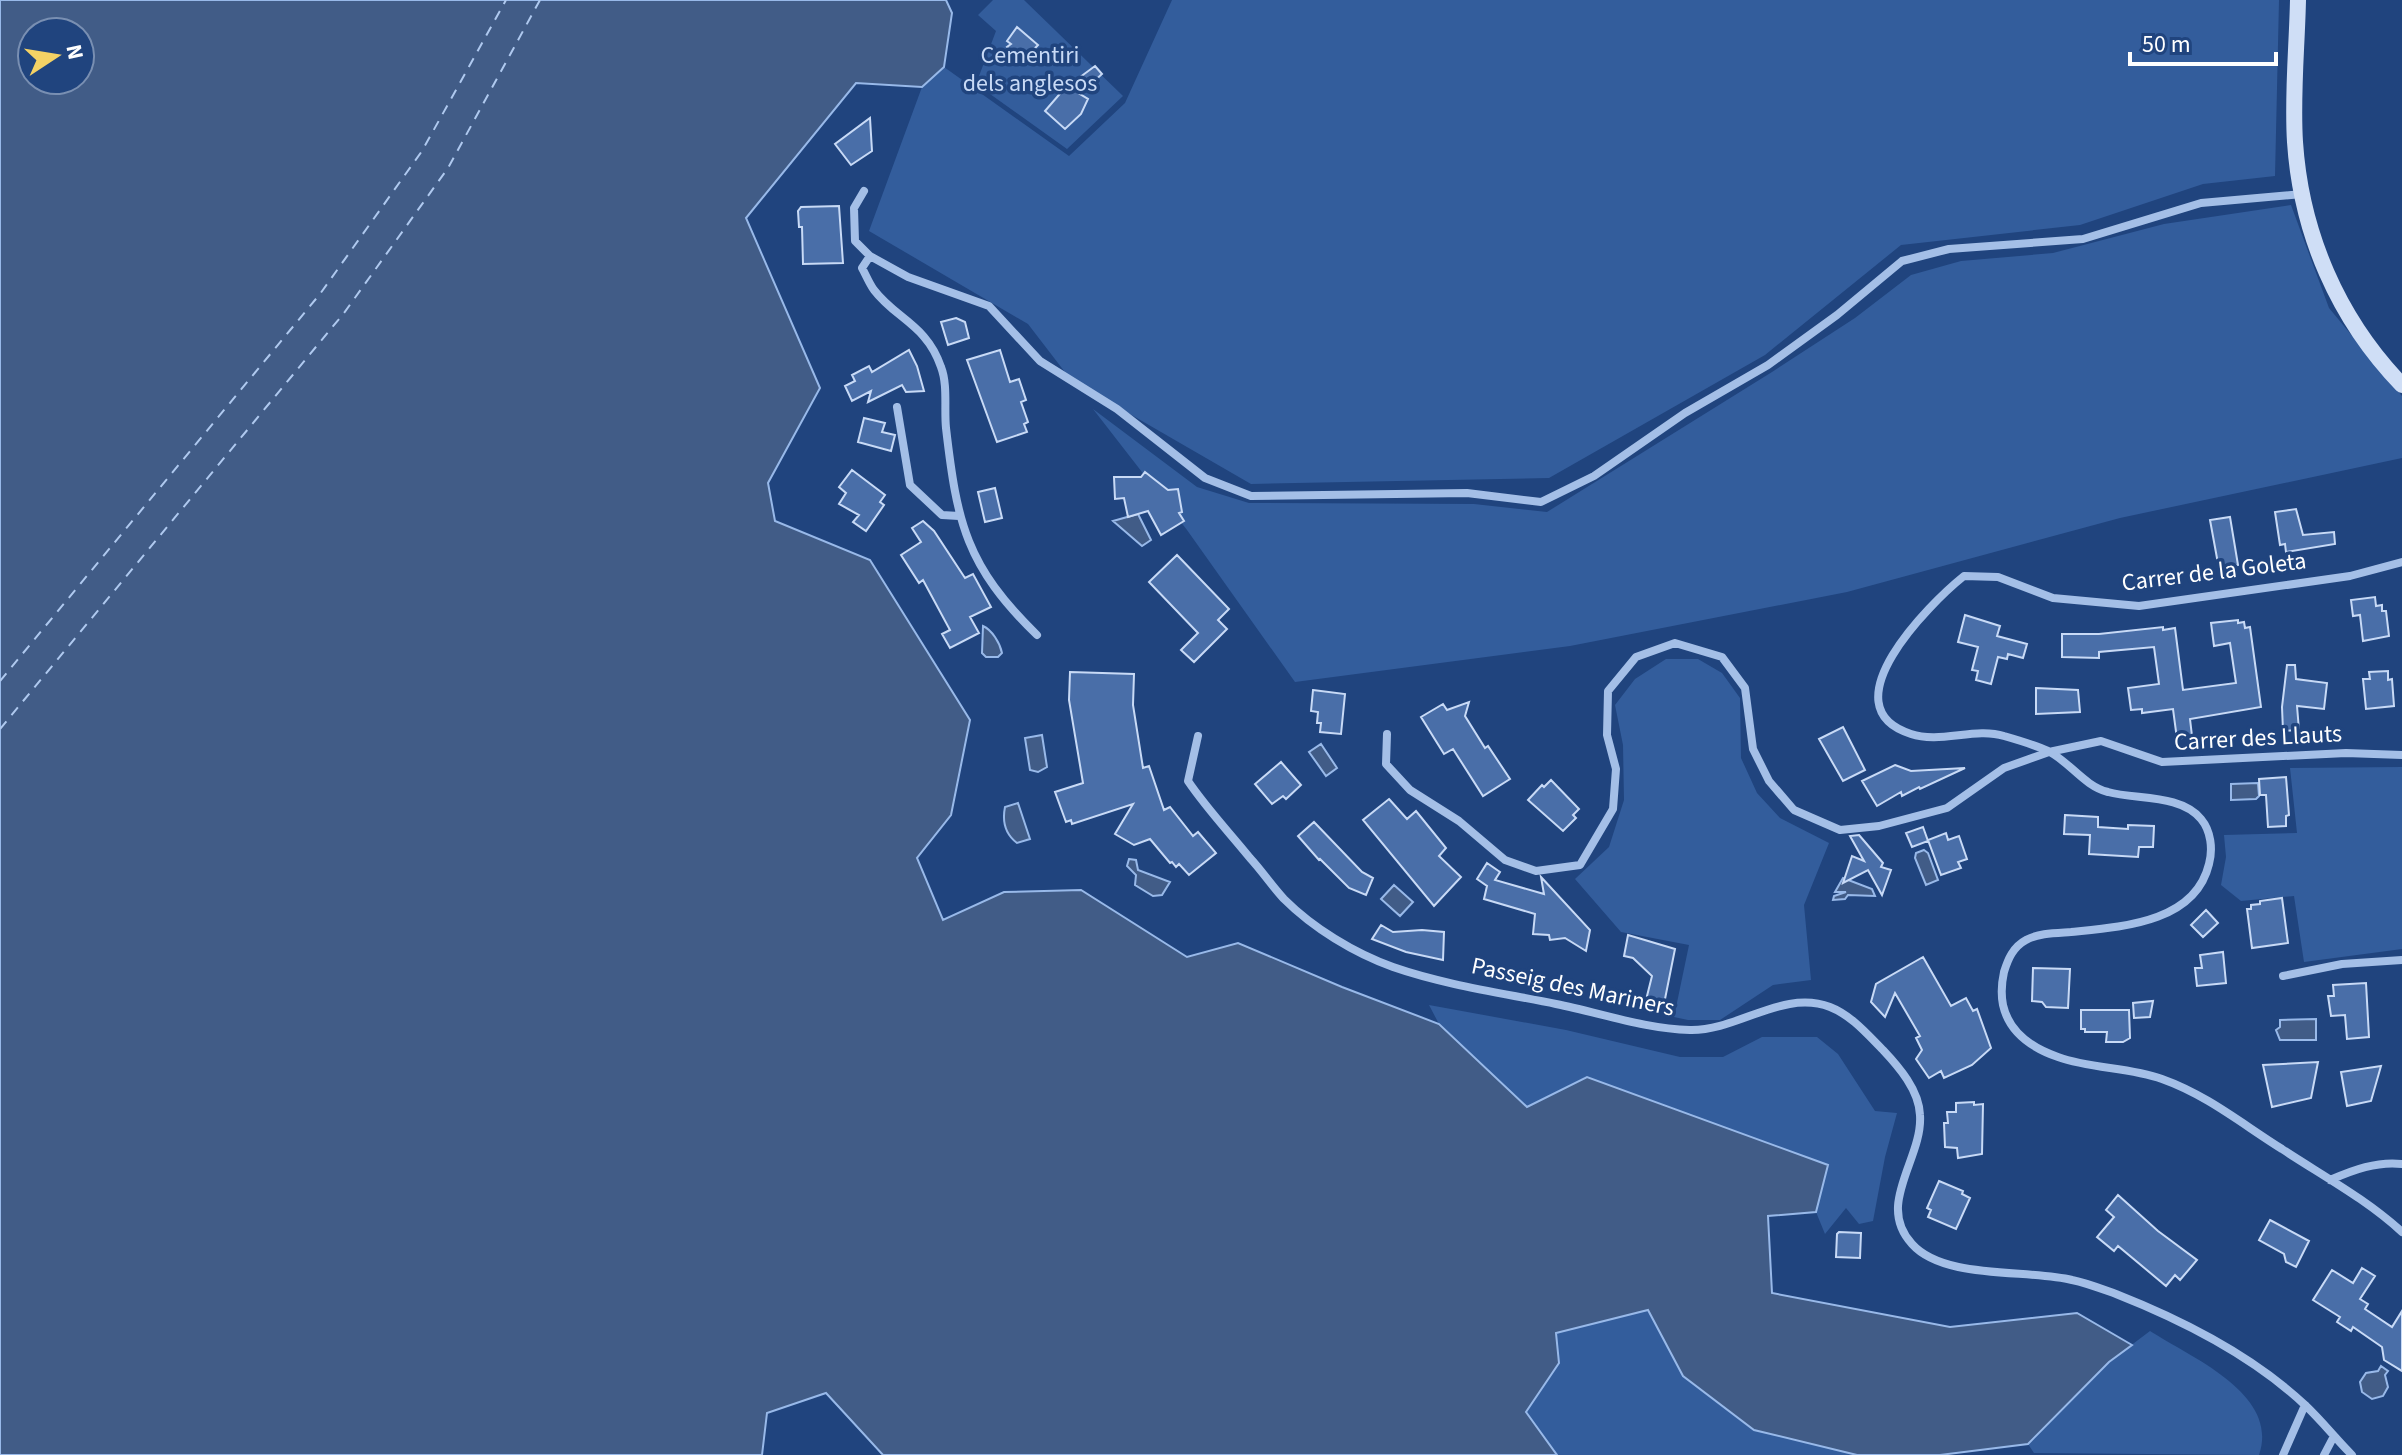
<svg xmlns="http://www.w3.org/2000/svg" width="2402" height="1455" font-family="'Source Sans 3',sans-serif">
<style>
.green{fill:#335d9c}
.water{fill:#415c87;stroke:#98b9e9;stroke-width:2;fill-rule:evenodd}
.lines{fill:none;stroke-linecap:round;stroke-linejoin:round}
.ferry{stroke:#afc9ef;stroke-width:2;stroke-dasharray:10 8;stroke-linecap:butt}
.building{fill:#496ea8;stroke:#c8daf6;stroke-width:2}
.minor{stroke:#a4bfe7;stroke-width:8}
.secondary{stroke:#cfdef6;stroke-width:16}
.labels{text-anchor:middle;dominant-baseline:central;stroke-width:7;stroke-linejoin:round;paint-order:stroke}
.park-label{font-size:24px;fill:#c8daf6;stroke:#20447e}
.street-label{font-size:24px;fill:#fff;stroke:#20447e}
</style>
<rect width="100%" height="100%" fill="#20447e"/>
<path class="green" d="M993 0H1024L1123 96 1067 149 976 84 996 31 978 15Z
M1172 0H2279L2275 176 2203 184 2080 225 1901 245 1765 355 1549 478 1251 484 1071 380 1028 324 869 231 922 87 944 67 1069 156 1125 103Z
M2291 205 2329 308 2402 396V458L2120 518 1847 592 1570 646 1295 682 1187 530 1093 409 1197 487 1249 503 1474 504 1547 512 1772 372 1855 318 1911 275 1961 261 2053 253 2164 224Z
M1666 659H1698L1722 673 1740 698 1741 758 1757 793 1780 818 1829 843 1804 905 1811 980 1773 985 1720 1020H1688L1674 1017 1689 945 1621 932 1575 879 1609 847 1624 800 1623 745 1615 705 1635 679Z
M2402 767V949L2304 962 2294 896 2241 901 2221 885 2226 857 2224 835 2297 833 2290 768Z
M1429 1005 1566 1030 1680 1057H1723L1762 1037H1817L1838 1054 1875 1111 1897 1113 1885 1157 1873 1221 1859 1224 1846 1208 1825 1234 1816 1212 1828 1165 1587 1077 1527 1107 1439 1024Z
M1648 1310 1683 1376 1753 1430 1857 1455H1557L1526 1412 1559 1363 1556 1333Z
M2150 1331C2192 1358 2280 1394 2259 1455L2034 1453 2028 1444 2109 1362Z"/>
<path class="water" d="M0 0H946L952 13 944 67 922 87 856 83 746 218 820 388 768 483 775 521 870 560 970 720 951 815 917 858 943 920 1004 892 1081 890 1187 957 1238 943 1342 987 1439 1024 1527 1107 1587 1077 1828 1165 1816 1212 1768 1216 1772 1293 1950 1327 2077 1313 2132 1345 2109 1362 2028 1444 1940 1455H1857L1754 1430 1683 1376 1648 1310 1556 1333 1559 1363 1526 1412 1557 1455H883L826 1393 767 1413 762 1455H0ZM80 32V80H32V32Z
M1138 514 1151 540 1142 546 1113 521Z
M983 626C992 630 1000 643 1002 653L998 657H986L982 653Z
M1042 735 1047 767 1038 772 1030 770 1025 738Z
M1321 744 1337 768 1326 776 1309 752Z
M2258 783 2259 796 2256 799 2231 800V784Z
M1018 803 1030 839 1017 843C1005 834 1002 822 1005 807Z
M1924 850 1928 853 1938 880 1926 885 1915 858 1916 853Z
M1129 859 1136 860 1138 870 1170 882 1162 895 1153 896 1135 885 1136 875 1127 866Z
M1843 878 1872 889 1875 896 1848 895 1845 899 1833 900 1834 896 1846 892H1835Z
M1394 885 1413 902 1400 916 1381 899Z
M2316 1019V1040H2280L2276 1030 2280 1027V1020Z
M2381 1366 2388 1371 2385 1375 2388 1387 2383 1396 2372 1399 2362 1392 2360 1382 2366 1373 2378 1371Z"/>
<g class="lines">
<path class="ferry" d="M0 681 320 294 422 151 506 0
M0 729 344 313 448 168 540 0"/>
</g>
<path class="building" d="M1017 27 1038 45 1021 63 1007 47 1011 44 1007 41Z
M1095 66 1102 74 1080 94 1088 99 1081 114 1065 129 1045 111 1064 89Z
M870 118 872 151 851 165 835 144Z
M839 206 843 263 803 264 802 227H799L798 211 801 207Z
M956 318 965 322 969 338 948 345 941 322Z
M909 350 917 366 924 391 906 392 902 385 868 402 871 391 852 401 845 386 855 381 852 375 869 366 872 372Z
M1000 350 1010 382 1019 379 1026 400 1021 402 1028 422 1024 424 1027 432 997 442 967 360Z
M864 418 885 423 882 432 895 435 891 451 858 442Z
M852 470 885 495 880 502 884 505 866 531 853 522 859 515 839 504 846 493 839 487Z
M1145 472 1168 490 1178 489 1182 512 1179 513 1184 521 1161 535 1148 511 1128 517 1124 498 1115 499 1114 477H1141Z
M995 488 1002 518 985 522 978 492Z
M2296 509 2303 535 2334 532 2335 544 2286 552 2285 544 2280 545 2275 512Z
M2230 517 2238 565 2219 569 2210 520Z
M923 521 934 531 965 578 973 574 991 607 970 617 979 633 950 648 942 634 950 630 923 580 919 583 901 555 921 542 912 528Z
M1177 555 1229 609 1218 620 1227 629 1194 662 1181 650 1198 633 1149 582Z
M2375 597 2376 606 2382 605V611H2386L2389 636 2363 641 2360 615 2353 616 2351 600Z
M1965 615 2000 626 1997 636 2027 644 2023 658 2008 654 2007 659 1998 657 1991 684 1976 680 1978 671 1972 670 1978 647 1958 642Z
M2238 620V623L2244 622 2245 628 2250 627 2261 707 2190 719 2192 736 2177 739 2173 709 2142 713V709L2131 710 2128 688 2159 684 2154 647 2099 652V658L2062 657V634H2099L2163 627V630L2175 628 2183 690 2236 683 2230 643 2214 646 2211 623Z
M2287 665H2295L2296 679 2327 683 2324 709 2297 706 2299 730 2283 731 2282 707Z
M2388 671V680L2392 679 2394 706 2366 709 2363 679H2370L2369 672Z
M1070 672 1134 674 1133 705 1143 768 1149 766 1164 810 1170 807 1193 836 1198 832 1216 853 1189 875 1179 864 1176 867 1172 862 1170 863 1150 839 1134 845 1115 834 1133 804 1072 824 1071 820 1066 822 1055 792 1083 783 1069 700Z
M2036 688 2078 690 2080 712 2036 714Z
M1313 690 1345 694 1341 734 1320 732 1321 723H1317L1318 712 1311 711Z
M1469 702 1465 716 1485 748 1488 746 1510 779 1483 796 1453 749 1444 754 1421 717 1443 704 1447 710Z
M1843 727 1865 770 1843 781 1819 739Z
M1281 762 1301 785 1286 799 1283 796 1272 804 1255 784Z
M1895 765 1911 771 1965 768 1920 789 1919 787 1902 796 1901 792 1877 806 1862 781Z
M2286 777 2289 815 2286 816V826L2268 827 2266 795H2260L2259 779Z
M1551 780 1579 809 1573 815 1576 818 1563 831 1528 800 1542 785 1544 787Z
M1389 799 1407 819 1416 811 1446 848 1439 856 1461 877 1434 906 1363 820Z
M2065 815 2098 817V827L2128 829V825L2154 826 2153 847H2139L2138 857 2089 854 2090 835 2064 834Z
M1314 822 1362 872 1373 878 1366 895 1349 888 1320 859 1319 860 1298 836Z
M1923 827 1928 841 1912 847 1906 833Z
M1946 833 1948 840 1959 836 1967 859 1958 862 1961 868 1941 875 1928 840Z
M1859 835 1883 863 1881 867 1891 870 1882 895 1868 870 1843 883 1852 856 1864 861 1850 836Z
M1487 863 1500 872 1495 880 1544 894 1541 877 1590 930 1586 951 1565 938 1550 940 1549 935 1533 934 1535 914 1484 899 1487 886 1477 879Z
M2282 898 2288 943 2252 948 2247 909H2251V905L2260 904V901Z
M2206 910 2218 923 2203 937 2191 925Z
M1381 925 1393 932 1422 930 1444 932 1443 960 1406 952 1372 939Z
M1628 935 1675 949 1664 1004 1646 1000 1652 976 1633 958 1624 956Z
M2223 952 2226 983 2197 986 2195 968H2202L2200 955Z
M1923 957 1951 1006 1966 998 1973 1011 1977 1009 1991 1048 1972 1065 1944 1078 1941 1071 1929 1078 1916 1059 1922 1050 1916 1038 1920 1036 1895 993 1885 1017 1871 1002 1876 984Z
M2033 968 2070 969 2068 1008 2046 1007 2042 1002 2032 1001Z
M2366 983 2369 1037 2347 1039 2345 1015 2331 1016 2328 996H2334L2333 985Z
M2153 1001 2150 1017 2134 1018 2133 1003Z
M2081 1010H2129L2130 1038 2123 1042H2106L2107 1032H2085V1029H2081Z
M2318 1062 2311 1098 2272 1107 2263 1065Z
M2381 1066 2371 1101 2347 1106 2341 1072Z
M1974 1102V1105L1983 1104 1982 1154 1958 1158 1957 1148 1945 1147 1944 1123H1948L1947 1112H1956V1103Z
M1939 1181 1963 1191 1962 1194 1970 1198 1956 1229 1928 1217 1931 1210 1927 1208Z
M2118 1195 2158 1231 2197 1260 2180 1280 2175 1275 2166 1286 2118 1246 2114 1251 2097 1237 2114 1217 2106 1210Z
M2270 1220 2309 1241 2296 1267 2286 1262 2284 1254 2259 1240Z
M1839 1232 1861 1233 1860 1258 1836 1257 1837 1234Z
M2362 1268 2375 1276 2360 1299 2368 1304 2365 1309 2392 1327 2402 1311V1371L2384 1360 2382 1347 2353 1327 2351 1331 2337 1322 2340 1317 2313 1300 2332 1270 2353 1283Z"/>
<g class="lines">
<path class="minor" d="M864 191 854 208 855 241 870 256 908 277 989 306 1040 361 1117 409 1205 478 1251 496 1467 493 1541 502 1594 476 1685 413 1768 365 1837 315 1902 261 1949 249 2083 239 2201 203 2302 194
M870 256 862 268C866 275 869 283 874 290 896 319 927 325 941 367 948 385 944 409 946 428 957 523 966 566 1037 635
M897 407 910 485 942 515 959 516
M2402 562 2350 576 2139 606 2053 598 1998 577 1964 576C1929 604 1826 707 1911 734 1940 744 1975 727 2004 736 2018 740 2035 745 2048 751 2070 762 2084 786 2108 792 2137 800 2180 794 2201 819 2211 831 2213 849 2209 864 2195 923 2121 927 2071 932 2057 933 2038 933 2026 940 2013 947 2008 959 2004 972 2002 981 2001 995 2003 1005 2009 1032 2032 1048 2058 1057 2091 1069 2129 1067 2162 1079 2207 1095 2242 1124 2282 1149 2323 1176 2366 1199 2402 1232
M1387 734 1386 764 1410 790 1459 821 1505 860 1536 871 1580 865 1613 809 1616 769 1607 735 1608 691 1636 657 1675 643 1722 657 1745 688 1753 749 1769 781 1794 810 1840 830 1879 826 1947 808 2004 768 2049 752 2101 741 2162 762 2346 753 2402 755
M1198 736 1188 781C1207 809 1229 832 1250 858 1262 871 1272 886 1284 899 1313 928 1354 953 1393 967 1445 985 1502 993 1556 1004 1601 1013 1645 1029 1690 1030 1738 1031 1783 989 1830 1007 1851 1015 1868 1035 1883 1050 1899 1067 1919 1090 1920 1115 1923 1159 1875 1204 1912 1244 1944 1280 2028 1269 2072 1280 2087 1283 2102 1289 2116 1294 2182 1320 2253 1356 2305 1405 2322 1421 2336 1439 2352 1455
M2283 976 2342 964 2402 960
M2330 1180C2353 1170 2377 1161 2402 1164
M2283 1455 2305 1405
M2324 1455 2334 1436"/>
<path class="secondary" d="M2298 0C2297 47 2292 95 2295 142 2301 233 2338 319 2402 385"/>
</g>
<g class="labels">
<g class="park-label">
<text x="1030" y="55">Cementiri<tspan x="1030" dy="28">dels anglesos</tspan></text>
</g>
<g class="street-label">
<text transform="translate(2214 572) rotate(-7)">Carrer de la Goleta</text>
<text transform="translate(2258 738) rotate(-3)">Carrer des Llauts</text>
<text transform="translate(1573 987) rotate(12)">Passeig des Mariners</text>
</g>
</g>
<g transform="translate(56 56) rotate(78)"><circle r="38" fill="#20447e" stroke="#798fb2" stroke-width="2"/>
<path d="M0-6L14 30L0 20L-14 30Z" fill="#f4d265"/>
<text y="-12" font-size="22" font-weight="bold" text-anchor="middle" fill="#ffffff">N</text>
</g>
<path d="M2130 52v12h146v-12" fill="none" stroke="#ffffff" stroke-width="4"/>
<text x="2142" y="52" font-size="24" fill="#ffffff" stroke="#20447e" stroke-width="6" paint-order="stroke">50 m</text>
</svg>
